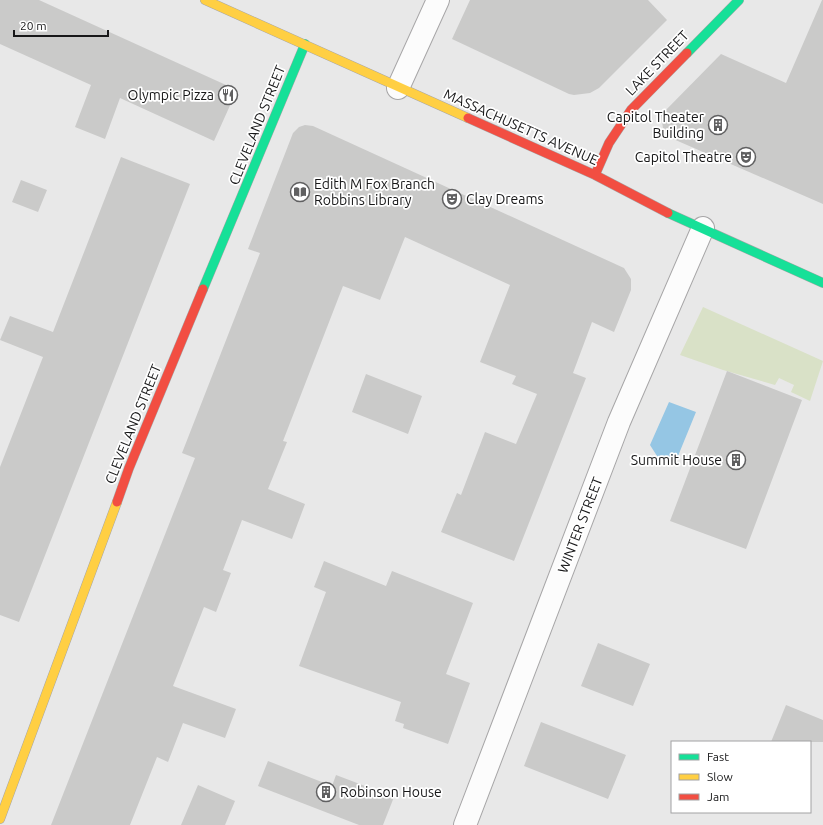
<svg xmlns="http://www.w3.org/2000/svg" width="823" height="825" font-family="Ubuntu,sans-serif">
<style>
.green{fill:#d9e1c7}
.water{fill:#95c6e4}
.building{fill:#cacac9}
.lines{fill:none;stroke-linecap:round;stroke-linejoin:round}
.street-casing{stroke:#a7a6a7;stroke-width:24}
.fast-casing{stroke:#a7a6a7;stroke-width:10}
.slow-casing{stroke:#a7a6a7;stroke-width:10}
.jam-casing{stroke:#a7a6a7;stroke-width:10}
.street{stroke:#fcfcfc;stroke-width:22}
.fast{stroke:#16e098;stroke-width:9}
.slow{stroke:#ffcf43;stroke-width:9}
.jam{stroke:#f24e42;stroke-width:9}
.labels{text-anchor:middle;dominant-baseline:central;stroke-width:3.5;stroke-linejoin:round;paint-order:stroke}
.street-label{font-size:14px;fill:#171718;stroke:#fff}
.poi-label{font-size:14px;fill:#171718;stroke:#fff;text-anchor:end}
</style>
<rect width="100%" height="100%" fill="#e8e8e8"/>
<path class="green" d="M703 307 823 361 810 401 791 392 794 385 779 378 775 385 723 370 680 355Z"/>
<path class="water" d="M669 402 696 412 678 456 664 459 662 462 656 461 657 456 650 445Z"/>
<path class="building" d="M0 0H39L237 90 214 141 120 98 105 139 75 127 91 85 0 44Z
M470 0H648L667 20 599 88 590 93 574 95 569 94 452 39Z
M822 0H823V204L664 135 661 115 721 54 786 83Z
M305 125 313 126 624 268 631 279V290L614 332 592 322 573 373 586 378 514 561 441 532 457 493 461 495 485 432 516 444 537 394 512 384 516 376 480 362 510 285 405 237 380 300 343 286 283 441 287 442 268 489 305 504 292 539 242 520 223 570 231 573 216 612 204 607 173 686 236 709 225 738 183 723 168 762 157 757 130 825H51L195 458 182 453 260 253 248 249 293 133 299 127Z
M121 157 190 184 19 622 0 615V467L43 357 0 340 10 316 53 332Z
M21 180 47 190 38 212 12 202Z
M727 371 802 400 746 549 670 521Z
M366 374 422 396 408 434 352 412Z
M324 561 386 586 392 571 473 603 446 674 470 683 448 744 403 728 404 724 395 721 401 702 299 666 326 592 314 587Z
M598 643 650 664 633 706 581 686Z
M786 705 823 720V742H771Z
M541 722 626 755 608 799 524 766Z
M268 761 332 786 336 775 394 797 383 825H359L258 786Z
M198 785 235 801 225 825H181Z"/>
<g class="lines">
<g class="street-casing">
<path id="street" d="M398 88 438 0
M465 825 619 422 703 228"/>
</g>
<g class="fast-casing">
<path id="fast" d="M687 53 739 0
M668 213 823 283
M203 289 305 44"/>
</g>
<g class="slow-casing">
<path id="slow" d="M205 0 468 118
M0 819 117 502"/>
</g>
<g class="jam-casing">
<path id="jam" d="M468 118 595 175 668 213
M595 175 609 143 631 110 687 53
M117 502 129 468 203 289"/>
</g>
<use href="#street" class="street"/>
<use href="#fast" class="fast"/>
<use href="#slow" class="slow"/>
<use href="#jam" class="jam"/>
</g>
<defs>
<g id="restaurant-ring" transform="scale(1)"><circle r="9.5" fill="#fff" stroke="#606061" stroke-width="1.5"/><path d="M-5-6h1v4h1v-4h1v4h1v-4h1v5L-1.5 .5V6h-2V.5L-5-1ZM5-6V6H3V1.5H1.5Q1.5-4 5-6Z" fill="#606061"/></g>
<g id="building-ring" transform="scale(1)"><circle r="9.5" fill="#fff" stroke="#606061" stroke-width="1.5"/><path d="M-4-6H4V6H1V3H-1V6H-4ZM-2.5-4.3h1.7v1.8h-1.7ZM.8-4.3h1.7v1.8H.8ZM-2.5-1h1.7V.8h-1.7ZM.8-1h1.7V.8H.8Z" fill="#606061"/></g>
<g id="theatre-ring" transform="scale(1)"><circle r="9.5" fill="#fff" stroke="#606061" stroke-width="1.5"/><path d="M-5-5.5Q0-4 5-5.5V0Q5 5 0 6Q-5 5-5 0ZM-3.3-2.5H-1v1.5H-3.3ZM1-2.5H3.3v1.5H1ZM-2.8 1Q0 5.5 2.8 1Z" fill="#606061"/></g>
<g id="library-ring" transform="scale(1)"><circle r="9.5" fill="#fff" stroke="#606061" stroke-width="1.5"/><path d="M-6-4Q-3-5.5-.7-3.5V5Q-3 3-6 4ZM6-4Q3-5.5 .7-3.5V5Q3 3 6 4Z" fill="#606061"/></g>
</defs>
<g fill-rule="evenodd">
<use href="#restaurant-ring" x="228" y="95"/>
<use href="#building-ring" x="718" y="125"/>
<use href="#theatre-ring" x="746" y="157"/>
<use href="#library-ring" x="300" y="192"/>
<use href="#theatre-ring" x="452" y="199"/>
<use href="#building-ring" x="736" y="460"/>
<use href="#building-ring" x="326" y="792"/>
</g>
<g class="labels">
<g class="street-label">
<text transform="translate(657 63) rotate(-46)">LAKE STREET</text>
<text transform="translate(257 125) rotate(-68)">CLEVELAND STREET</text>
<text transform="translate(521 127) rotate(24)">MASSACHUSETTS AVENUE</text>
<text transform="translate(133 424) rotate(-68)">CLEVELAND STREET</text>
<text transform="translate(580 525) rotate(-69)">WINTER STREET</text>
</g>
<g class="poi-label">
<text x="214" y="95">Olympic Pizza</text>
<text x="704" y="117">Capitol Theater<tspan x="704" dy="16">Building</tspan></text>
<text x="732" y="157">Capitol Theatre</text>
<text x="314" y="184" text-anchor="start">Edith M Fox Branch<tspan x="314" dy="16">Robbins Library</tspan></text>
<text x="466" y="199" text-anchor="start">Clay Dreams</text>
<text x="722" y="460">Summit House</text>
<text x="340" y="792" text-anchor="start">Robinson House</text>
</g>
</g>
<rect x="671" y="741" width="140" height="72" fill="#ffffff" stroke="#a2a2a3"/>
<rect x="679" y="754" width="20" height="6" fill="#16e098" stroke="#a2a2a3"/>
<text x="707" y="761" font-size="12" fill="#171718">Fast</text>
<rect x="679" y="774" width="20" height="6" fill="#ffcf43" stroke="#a2a2a3"/>
<text x="707" y="781" font-size="12" fill="#171718">Slow</text>
<rect x="679" y="794" width="20" height="6" fill="#f24e42" stroke="#a2a2a3"/>
<text x="707" y="801" font-size="12" fill="#171718">Jam</text>
<path d="M14 30v6h94v-6" fill="none" stroke="#171718" stroke-width="2"/>
<text x="20" y="30" font-size="12" fill="#171718" stroke="#ffffff" stroke-width="3" paint-order="stroke">20 m</text>
</svg>
